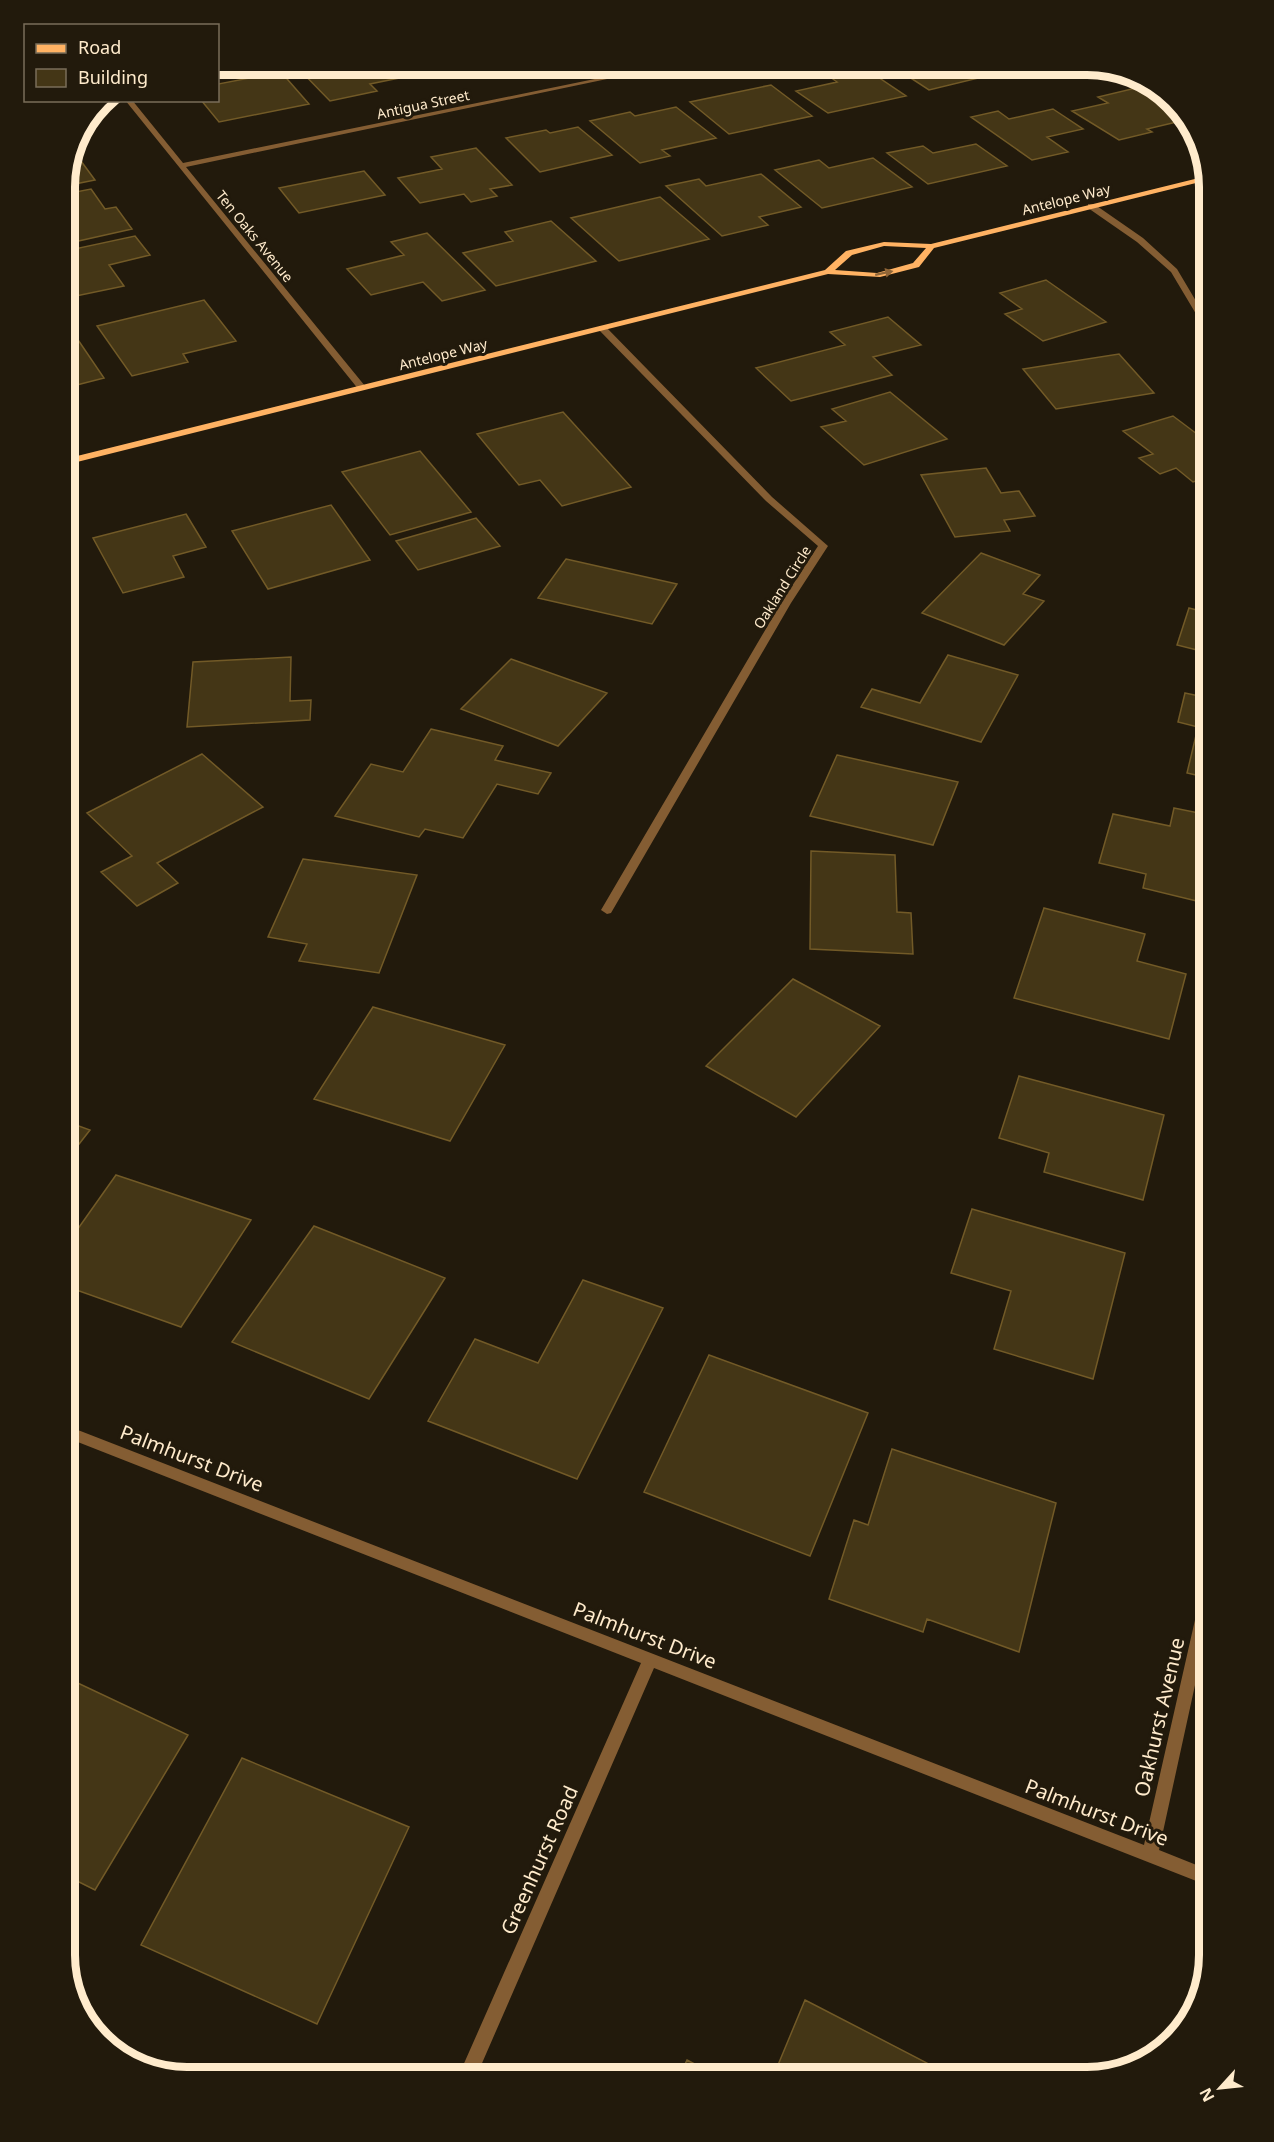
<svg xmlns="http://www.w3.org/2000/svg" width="1274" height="2142" font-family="'Noto Sans',sans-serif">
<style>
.building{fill:#443616;stroke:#725a27;stroke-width:1.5}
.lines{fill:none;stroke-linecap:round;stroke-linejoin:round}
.street{fill:#845d33;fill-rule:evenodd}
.secondary{fill:#ffb263;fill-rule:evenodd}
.oneway{fill:#906638}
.labels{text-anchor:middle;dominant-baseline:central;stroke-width:6;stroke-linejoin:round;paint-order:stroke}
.far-street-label{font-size:14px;fill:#ffebcc;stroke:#221a0c}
.near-street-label{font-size:20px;fill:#ffebcc;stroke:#221a0c}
.rim{fill:none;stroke:#ffebcc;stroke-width:8}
</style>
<rect width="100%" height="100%" fill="#221a0c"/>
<path class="building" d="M305 65H397L409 76 370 84 377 91 330 101 296 66Z
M462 65H506L470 72Z
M850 65H860L906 96 828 113 796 91 837 82 822 71Z
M929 65H985L999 73 929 90 900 71Z
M281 72 309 104 219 122 201 100H218V84Z
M771 85 812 116 729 134 690 102Z
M1140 87 1174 107 1185 120 1147 129 1152 132 1119 140 1072 111 1108 103 1098 97Z
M676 107 716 138 662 150 670 156 640 163 590 121 630 112 635 116Z
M1053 109 1083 129 1047 137 1068 152 1032 160 971 117 998 111 1009 119Z
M578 127 612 155 540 172 506 138 546 130 550 133Z
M976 144 1007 166 928 184 887 153 923 146 933 153Z
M476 148 512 185 490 189 497 196 471 202 464 194 420 203 398 178 442 169 431 157Z
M873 158 912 187 822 208 775 170 819 160 829 168Z
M81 161 95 180 65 186 69 163Z
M364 171 385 195 299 213 279 188Z
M761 174 801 207 759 217 768 225 722 236 666 186 699 179 706 186Z
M91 189 105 209 116 207 132 229 65 244V194Z
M660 197 709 239 619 261 571 218Z
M551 221 596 261 496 286 463 253 513 241 505 232Z
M427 233 485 290 442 301 423 282 371 295 347 269 404 255 391 242Z
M135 236 150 255 109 265 124 286 71 297 75 303 65 305V251Z
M1046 280 1106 322 1043 341 1005 314 1022 309 1000 293Z
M204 300 236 341 183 354 188 362 132 376 97 326Z
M888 317 921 345 873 357 892 375 791 401 756 368 845 345 830 332Z
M72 331 104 378 65 388V333Z
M1119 354 1154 393 1056 409 1023 369Z
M890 392 947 439 864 465 821 427 846 421 832 409Z
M563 412 631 487 562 506 540 480 519 485 477 434Z
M1173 416 1209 443V477L1193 482 1176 468 1160 474 1139 458 1153 454 1123 431Z
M420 451 471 512 390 535 342 472Z
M986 468 1001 493 1019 491 1035 516 1004 520 1010 531 955 537 921 475Z
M331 505 370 560 268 589 232 531Z
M1196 510H1209V549Z
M186 514 206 547 173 556 184 577 123 593 93 538Z
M476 518 500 546 418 570 396 541Z
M981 553 1040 575 1023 594 1044 601 1004 645 922 613Z
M566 559 677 584 652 624 538 598Z
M1189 608 1209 613V653L1177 645Z
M948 655 1018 675 981 742 861 707 872 689 920 703Z
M291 657 290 701 311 700 310 720 187 727 193 662Z
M511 659 607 693 558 746 461 709Z
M1185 693 1209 698V778L1187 773 1198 727 1178 722Z
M431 729 503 746 495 760 551 773 538 794 497 784 463 838 425 829 419 837 335 816 371 764 403 772Z
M202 754 263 807 157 863 178 883 137 906 101 872 132 856 87 813Z
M837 755 958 782 933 845 810 816Z
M1174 808 1209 815V904L1143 888 1146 874 1099 863 1113 814 1170 826Z
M811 851 895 855 897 912 911 913 913 954 810 949Z
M303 859 417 875 379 973 299 961 307 944 268 937Z
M1044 908 1145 934 1137 961 1186 974 1169 1039 1014 998Z
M793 979 880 1026 796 1117 706 1066Z
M373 1007 505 1045 450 1141 314 1099Z
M1019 1076 1164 1115 1143 1200 1044 1172 1049 1153 999 1138Z
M65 1121 90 1130 65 1162Z
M116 1175 251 1220 181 1327 65 1286V1247Z
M972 1209 1125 1253 1093 1379 994 1349 1011 1291 951 1273Z
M314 1226 445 1278 369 1399 232 1342Z
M583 1280 663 1308 577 1479 428 1421 475 1339 538 1363Z
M709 1355 868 1413 810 1556 644 1492Z
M892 1449 1056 1503 1019 1652 927 1619 923 1632 829 1599 854 1520 868 1525Z
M65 1677 188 1735 95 1890 65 1875Z
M242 1758 409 1827 317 2024 141 1945Z
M805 2000 927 2063 922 2077H773Z
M687 2060 719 2077H679Z"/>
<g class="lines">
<path class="street" d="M663 65H674L186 167 365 386V390H359L125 100H132L183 163Z
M1088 204H1094L1143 238 1177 269 1209 323V331L1205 329 1171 272 1137 242 1088 208Z
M599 326H605L772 497 828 546 791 603 611 913 607 914 601 910 781 603 818 546 766 501 599 330Z
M65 1425 1144 1845 1202 1589 1204 1584 1209 1582V1621L1159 1850 1209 1870V1886L654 1668 476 2077H458L641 1663 65 1437Z"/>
<path class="secondary" d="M1207 176 1208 180 934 248 919 267 880 277 828 274 65 465V459L825 270 846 251 884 242 931 244ZM884 246 926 248 913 263 877 273 835 270 852 255Z"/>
</g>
<defs><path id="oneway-solid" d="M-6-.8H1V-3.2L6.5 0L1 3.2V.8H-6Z" transform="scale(1.5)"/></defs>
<use class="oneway" href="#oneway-solid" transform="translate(884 273) rotate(-12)"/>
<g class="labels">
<g class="far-street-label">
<text transform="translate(423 104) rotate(-12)">Antigua Street</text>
<text transform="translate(1066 199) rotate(-14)">Antelope Way</text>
<text transform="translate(255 236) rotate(51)">Ten Oaks Avenue</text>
<text transform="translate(443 354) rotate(-14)">Antelope Way</text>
<text transform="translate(782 587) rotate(-58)">Oakland Circle</text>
</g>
<g class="near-street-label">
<text transform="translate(192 1458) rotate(21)">Palmhurst Drive</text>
<text transform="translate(645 1635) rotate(21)">Palmhurst Drive</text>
<text transform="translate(1159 1717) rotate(-77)">Oakhurst Avenue</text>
<text transform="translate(1097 1812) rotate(21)">Palmhurst Drive</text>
<text transform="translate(539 1860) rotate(-66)">Greenhurst Road</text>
</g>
</g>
<path d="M0 0H1274V2142H0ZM187 75H1087A112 112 0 0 1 1199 187V1955A112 112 0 0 1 1087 2067H187A112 112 0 0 1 75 1955V187A112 112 0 0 1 187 75Z" fill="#221a0c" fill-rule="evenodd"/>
<path class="rim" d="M187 75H1087A112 112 0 0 1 1199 187V1955A112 112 0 0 1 1087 2067H187A112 112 0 0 1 75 1955V187A112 112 0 0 1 187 75Z"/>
<rect x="24" y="24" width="195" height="78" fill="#221a0c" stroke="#7a6e59" stroke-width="1.5"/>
<rect x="36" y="44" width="30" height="9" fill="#ffb263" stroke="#7a6e59" stroke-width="1.5"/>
<text x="78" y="54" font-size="18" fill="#ffebcc">Road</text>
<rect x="36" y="69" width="30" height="18" fill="#443616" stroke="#7a6e59" stroke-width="1.5"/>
<text x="78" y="84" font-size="18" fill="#ffebcc">Building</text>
<g transform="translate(1220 2088) rotate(243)" stroke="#221a0c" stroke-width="4.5" paint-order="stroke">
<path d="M0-4.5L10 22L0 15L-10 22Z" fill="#ffebcc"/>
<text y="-9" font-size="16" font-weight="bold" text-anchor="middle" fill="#ffebcc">N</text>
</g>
</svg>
